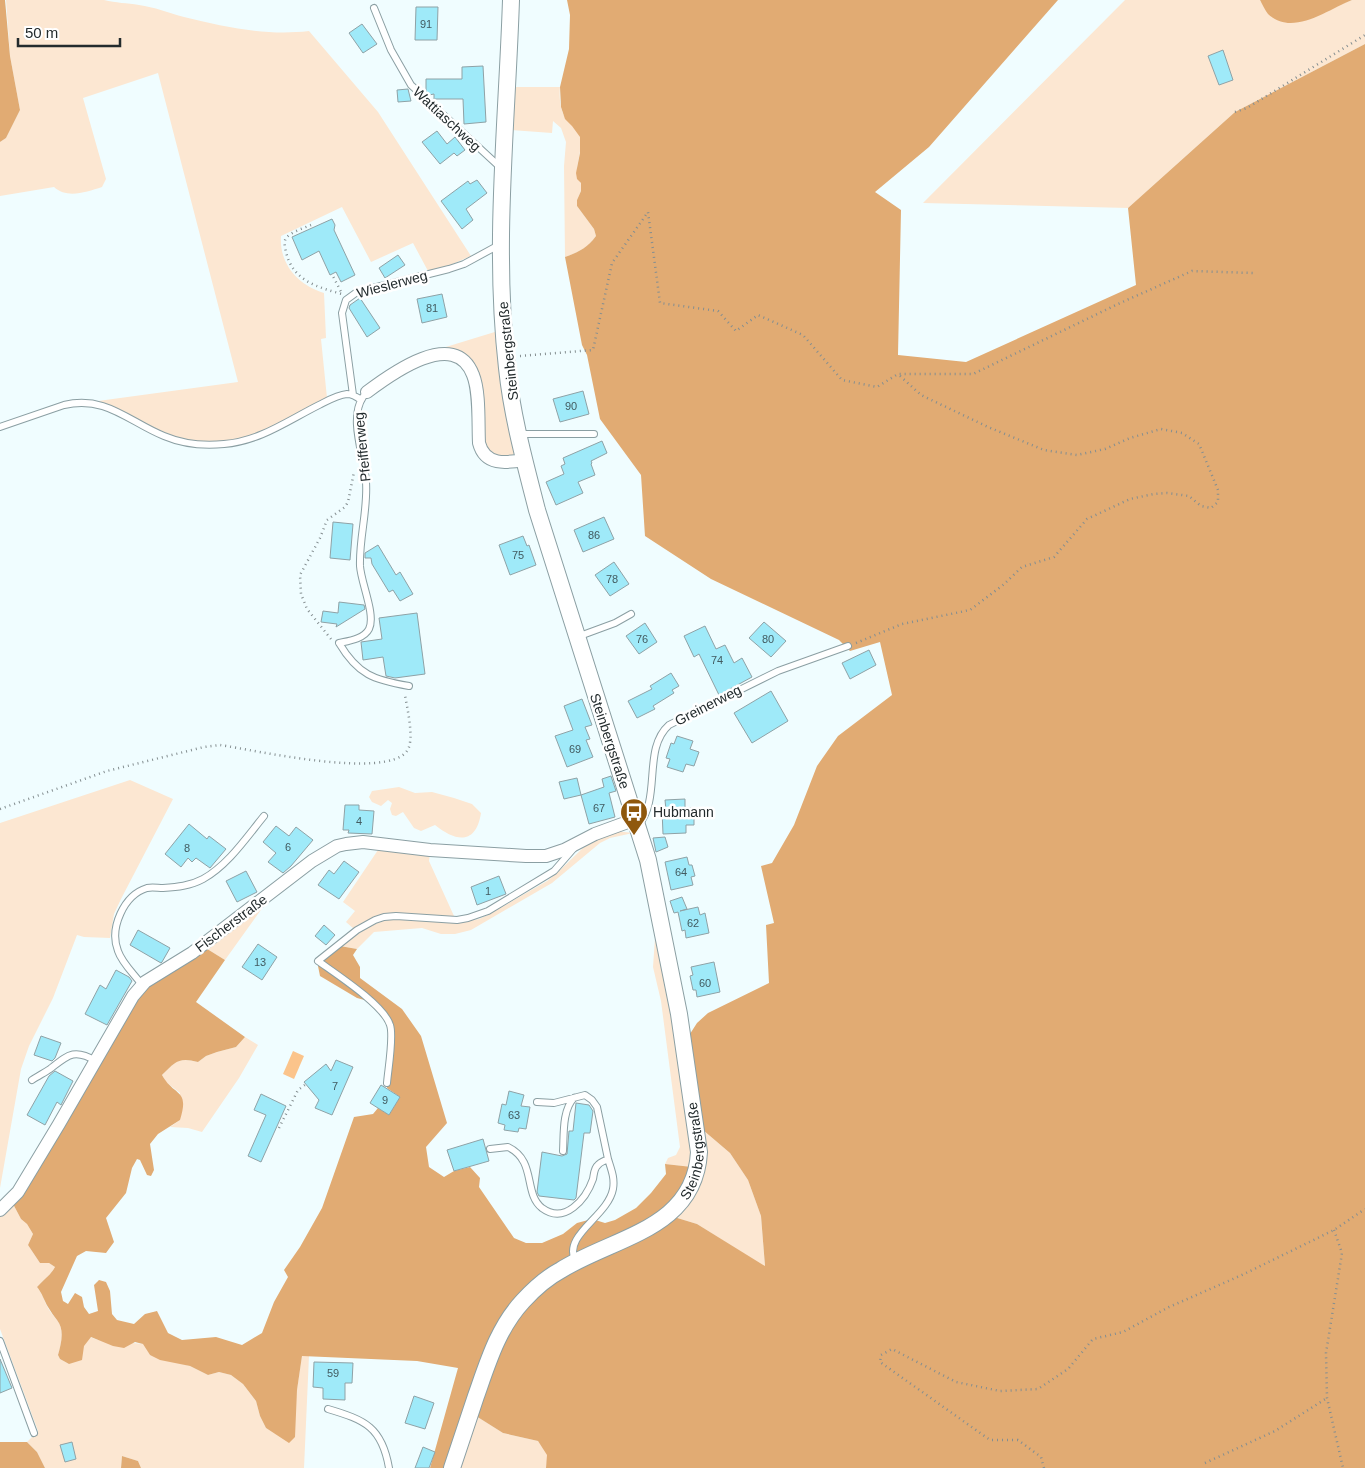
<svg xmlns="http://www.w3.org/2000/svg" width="1365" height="1468" font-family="Helvetica,sans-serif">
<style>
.green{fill:#fce7d2}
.forest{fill:#e1ab73}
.water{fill:#fbc48b}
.building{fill:#9feaf9;stroke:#8fa2a6}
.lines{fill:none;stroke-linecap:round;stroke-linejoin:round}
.service-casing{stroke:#8b9fa3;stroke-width:8}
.minor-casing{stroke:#8b9fa3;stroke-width:14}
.tertiary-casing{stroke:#8b9fa3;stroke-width:18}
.path{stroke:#848e90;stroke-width:2.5;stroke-dasharray:1 4;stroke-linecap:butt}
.service{stroke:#fff;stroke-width:6}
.minor{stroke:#fff;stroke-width:12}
.tertiary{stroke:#fff;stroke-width:16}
.labels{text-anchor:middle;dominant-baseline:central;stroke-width:5;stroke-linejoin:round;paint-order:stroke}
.number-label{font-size:11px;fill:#425b60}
.street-label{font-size:14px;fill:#232b2d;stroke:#fff}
.poi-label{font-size:14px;fill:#232b2d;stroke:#fff;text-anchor:start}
</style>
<rect width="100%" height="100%" fill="#f0fdff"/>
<path class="green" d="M6 0H104C116 3 127 3 139 5 154 7 169 13 184 17 225 27 266 36 309 31L378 112 471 256 448 266 428 271 413 243 371 262 342 207 281 236C279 264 298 285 324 293L326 338 321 339 327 398C302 412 276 428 249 438 224 446 187 443 163 433 141 423 122 408 98 401L238 382 158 73 83 98 106 179 102 187C86 192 67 199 54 187L0 196V142L6 138 20 110 10 56Z
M1125 0H1260L1261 2 1339 5 1352 0H1365V44L1235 112 1128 208 923 203Z
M514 87H560C559 98 560 113 568 121 572 125 578 131 580 137 584 152 571 172 581 183V191L577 200V206L594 229 596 236C587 248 579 252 565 257L564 166 566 142 561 128 553 121 552 133 511 130Z
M498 331 515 453 511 456 501 459 485 449 478 375 436 350Z
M130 780 173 799 121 899 114 914 110 938 84 937 77 935 53 998 29 1046 21 1069 0 1188V823Z
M399 787 415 793 432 792 454 798 472 804 481 813C476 845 456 842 435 825L421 831 414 828 403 812 396 816 392 815 390 809 392 803 388 800 381 806 372 802 369 797 372 791Z
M616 831 633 833 610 838 600 843 552 883 471 930 455 934H441L422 928 374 932 357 949 341 946 368 927 385 920 410 919 458 923 479 919 490 914 547 881 556 874 586 845Z
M380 847 430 853 429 861 454 916C414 916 391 905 354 929L346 922 355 911 343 902Z
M268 900 225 960 204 947Z
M656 924 693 1143 692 1167 665 1164 668 1158 676 1155 680 1147 661 1001 653 967Z
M245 1037 258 1045 239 1078 202 1132 188 1128 170 1127 180 1120V1093L166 1082 162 1075C176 1061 178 1057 198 1062L206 1056 217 1052 236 1047Z
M703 1130 730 1153 748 1180 761 1216 765 1267 697 1224 674 1217Z
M12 1202 21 1219 27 1224 33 1234 28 1245 40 1263H49L55 1267C51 1275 43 1280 37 1287 42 1293 44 1300 48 1308 51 1313 54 1316 57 1320 65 1330 61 1344 58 1355L60 1359 69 1364 90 1337 98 1340 144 1344 150 1355 190 1366 208 1375 219 1372 231 1375 243 1384 256 1401 260 1416 266 1428 289 1442 302 1356H309L304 1468H141L138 1461 122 1456 121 1468H45L37 1452 27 1442 38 1431 0 1329V1217Z
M476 1416 503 1433 538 1441 548 1455 546 1468H458Z"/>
<path class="forest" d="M0 0H5L10 56 20 110 6 138 0 142Z
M567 0H1058L929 147 875 192 901 210 898 355 966 362 1136 285 1128 208 1235 112 1365 44V1468H546L547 1455 538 1441 503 1433 476 1416 493 1366 510 1328 545 1288 674 1217 697 1224 765 1266 761 1216 748 1180 730 1153 703 1130 688 1037 697 1023 708 1013 769 983 766 925 774 923 761 866 772 863 794 825 817 766 838 736 892 695 880 642 850 651 839 640 711 579 645 536 641 475 600 419 587 355 582 345 565 257C579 252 587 248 596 236L594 229 577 206V200L581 191V183L577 179 576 173 580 153V137L572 126 565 119 561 107 560 87 569 49 570 15Z
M1260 0H1352C1327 10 1292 37 1268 14 1265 10 1262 4 1260 0Z
M340 946 357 949 353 955 360 967V978L402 1009 421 1036 447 1123 426 1147 429 1167 444 1177 454 1171 470 1167 480 1178 479 1187 514 1238 526 1243H542L563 1234 577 1223 592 1219 605 1223 615 1220 636 1208 651 1193 666 1174 665 1164 692 1167 689 1176 666 1208 518 1298 446 1468H430L458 1368 417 1361 302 1356 297 1390 295 1437 289 1443 266 1428 260 1416 256 1401 243 1384 231 1375 219 1372 208 1375 190 1366 160 1360 150 1355 143 1344 135 1342 124 1348 113 1346 91 1337 84 1346 82 1360 69 1364 60 1359 58 1355C61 1344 65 1330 57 1320 54 1316 51 1312 48 1307 44 1300 42 1293 37 1287 43 1280 51 1275 55 1267L49 1263H40L28 1245 33 1234 27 1224 21 1219 12 1202 141 990 204 947 225 960 196 1002 245 1037 236 1047 217 1052 206 1056 198 1062C179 1057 176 1061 162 1075 174 1097 190 1088 180 1120L158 1134 150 1144 154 1170 151 1176 147 1175 140 1160 137 1159 132 1168 126 1193 106 1218 114 1242 106 1253 86 1251 77 1256 61 1292 63 1301 68 1304 75 1293 82 1297 84 1307 89 1314 98 1311 94 1285 99 1280 106 1282 110 1291 112 1314 117 1320 134 1324 145 1314 157 1311 168 1333 182 1340 216 1337 242 1345 262 1333 274 1302 288 1277 284 1270 300 1247 322 1208 354 1117 373 1114 378 1108 389 1115 400 1097 387 1088 390 1025 372 1002 357 998 320 976 318 966Z
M0 1442H27L37 1452 45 1468H0Z
M122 1456 138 1461 141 1468H121Z"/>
<path class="water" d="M293 1051 304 1056 294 1079 283 1074Z"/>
<path class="building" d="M416 7H438L437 40H415Z
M362 24 377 44 363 53 349 33Z
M1223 50 1233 80 1219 85 1208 56Z
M483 66 486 122 464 124 463 99H434V94L429 95 426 92V79H462V67Z
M408 89 411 101 398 102 397 90Z
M437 131 447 144 455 137 465 150 457 156 454 153 440 164 422 142Z
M477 180 487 193 466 209 473 220 462 229 441 201 468 181 470 184Z
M332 219 335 225 334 230 355 275 341 282 336 272 330 275 319 251 302 260 292 237Z
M398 255 405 265 385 278 379 268Z
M442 294 447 317 422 323 417 299Z
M360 298 380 328 367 337 349 308 350 305Z
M583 391 589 414 560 422 553 399Z
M602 441 607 453 591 461 592 463 591 464 595 475 578 482 583 493 556 505 546 482 564 474 561 466 565 464 563 458Z
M604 517 614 539 583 552 574 530Z
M333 522 353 524 350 560 330 558Z
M523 536 527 546 529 545 536 565 510 575 499 545Z
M378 545 396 575 400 572 413 594 400 601 393 590 389 592 372 564 371 558H365V553Z
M614 562 629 584 610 596 595 575Z
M339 602 364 605 365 609 336 627 337 624 321 622 323 611 338 613Z
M417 613 425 674 395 678 386 676 383 657 363 660 361 642 382 639 379 618Z
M764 622 786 641 771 657 749 638Z
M645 623 657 642 639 654 626 636Z
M705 626 716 649 725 645 734 663 742 658 752 677 719 695 699 654 694 657 684 636Z
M869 650 876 665 850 679 842 663Z
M671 673 679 686 672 690 674 693 653 706 655 709 637 718 628 701 652 689 650 686Z
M771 691 788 721 752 743 734 713Z
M582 699 592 725 585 727 590 739 586 740 593 757 567 767 555 736 573 730 564 706Z
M677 736 693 741 690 749 699 752 694 766 686 764 683 772 667 767 670 759 666 758 671 743 674 744Z
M611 776 616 791 609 793 615 817 589 824 581 795 604 787 602 779Z
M577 778 581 795 564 799 559 782Z
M685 799V808H694V825H686V833L663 834 662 810H666L665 800Z
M345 805H359V810L374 811 372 834 348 833 349 830H343Z
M189 824 207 839 209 836 226 849 210 868 196 858 192 862 188 858 181 867 165 854Z
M276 826 289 836 296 827 313 840 291 866 283 873 268 862 276 853 263 842Z
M665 837 668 847 656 852 653 838Z
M687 857 689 865H692L695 876 691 877 693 885 671 890 665 862Z
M344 861 359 872 339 899 318 885 329 870 334 874Z
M246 871 257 892 237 902 226 881Z
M499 876 506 894 477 905 471 887Z
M682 897 687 909 680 911 698 907 700 915 705 913 709 933 686 938 685 930 682 931 678 912 674 913 670 901Z
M324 925 335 935 326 945 315 936Z
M138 930 170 948 162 962 161 963 130 945Z
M258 944 277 957 262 980 242 967Z
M714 962 720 992 697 997 696 990H693L690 976 693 975 691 967Z
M116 970 129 977 132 981 107 1025 85 1014 100 985 106 989Z
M41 1036 61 1043 55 1058 52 1061 34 1055Z
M336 1060 353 1067 332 1115 315 1108 319 1100 304 1082 326 1064 331 1071Z
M55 1071 73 1081 61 1105 57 1102 45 1125 27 1115 49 1076Z
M381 1085 400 1097 389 1115 370 1103Z
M509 1091 524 1095 521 1106 530 1107 526 1129 519 1128 518 1132 504 1130 505 1125 498 1123 502 1104 506 1105Z
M261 1094 286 1106 261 1162 248 1156 266 1115 254 1110Z
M576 1103 589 1105 593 1111 590 1133H584L576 1198 574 1200 539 1196 537 1192 542 1152 562 1156 567 1154 569 1131H573Z
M483 1139 489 1161 454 1171 447 1150Z
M0 1359 12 1388 0 1393Z
M314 1362 353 1363 352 1383H345V1400L323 1399V1388L313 1387Z
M414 1396 434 1403 425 1429 405 1423Z
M72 1442 76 1459 65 1462 60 1445Z
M423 1447 435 1452 429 1468H415Z"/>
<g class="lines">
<g class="service-casing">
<path id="service" d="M374 8 391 50 411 85 501 168
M353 395 342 313 346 300 357 292 449 269 464 264 499 245
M363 397C348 419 365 458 366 482 368 510 359 538 360 566 361 583 376 615 369 629 364 639 348 641 339 643 358 675 374 680 409 686
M0 427 64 405C106 395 129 422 164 436 183 444 204 446 224 444 260 441 287 421 319 405 327 401 337 395 347 394 352 394 357 397 361 400
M519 434H594
M577 637 615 623 631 614
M638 826C662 798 642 749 669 725L778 671 848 646
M142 985C134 974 122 963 118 951 109 928 124 895 147 888 152 887 158 888 163 888 177 887 190 886 203 879 228 865 246 838 264 816
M32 1080C38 1076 44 1073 50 1069 68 1055 74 1048 96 1061
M387 1083C388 1070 394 1036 390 1025 384 1005 336 974 318 961L357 930 375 920 384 917 396 916 457 920 468 918 488 911 554 871 574 848
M490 1149 508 1147C537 1161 523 1193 542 1208 565 1225 586 1199 593 1179 594 1174 594 1168 598 1165 600 1162 604 1161 608 1159L597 1107 592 1100 585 1095 554 1103 537 1102
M563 1151C564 1135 562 1110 574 1098
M575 1260C563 1235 608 1216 613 1189 615 1178 611 1169 608 1159
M0 1341 34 1433
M328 1409C365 1420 382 1427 389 1468"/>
</g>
<g class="minor-casing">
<path id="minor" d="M367 392C391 374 455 327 473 375 480 392 478 424 479 443 485 466 506 463 524 460
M0 1210 18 1192 59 1124 133 996 145 982 192 953 312 861 337 846 346 844 363 842 430 850 526 856H546L564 850 595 834 636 819"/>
</g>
<g class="tertiary-casing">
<g id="tertiary">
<path id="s1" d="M452 1468C460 1444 468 1420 476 1396 488 1362 498 1328 523 1301 534 1289 546 1278 561 1270 614 1237 695 1229 699 1152L679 1014 648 860 537 510C525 463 512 416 507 368 493 246 507 123 511 0"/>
</g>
</g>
<path class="path" d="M1235 112 1247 108 1365 35
M311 225C304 228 293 231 287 237 283 241 285 247 286 252 293 281 317 287 342 294L332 274
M520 356 593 350 612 263 648 212 660 303 718 311 736 331 758 315 803 335 842 380 877 387 898 374H973L1118 304 1192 271 1253 273
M331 639 307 609 301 594 300 575 320 538 327 520 345 507 348 502 354 472
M856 643 902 624 970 610 1003 585 1022 567 1054 557 1087 519 1130 499 1154 494 1167 493 1189 496 1201 506 1211 508 1218 502V490L1199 444 1182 433 1161 429 1130 438 1105 449 1077 455 1044 450 988 427 921 395 899 375
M0 809 107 771 204 747 220 745C254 750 386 780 407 751 415 740 407 708 405 695
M279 1128 298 1090 306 1084
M1334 1230 1342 1253 1326 1353 1327 1398 1343 1468
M1205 1463 1275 1431 1327 1398
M1044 1468 1041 1457 1018 1440H990L880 1362 881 1355 892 1349 956 1382 1000 1391 1038 1389 1068 1369 1093 1339 1123 1332 1169 1307 1242 1275 1334 1230 1365 1209"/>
<use href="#service" class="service"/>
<use href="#minor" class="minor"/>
<use href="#tertiary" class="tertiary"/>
</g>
<defs>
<g id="bus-pin" transform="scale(1.4375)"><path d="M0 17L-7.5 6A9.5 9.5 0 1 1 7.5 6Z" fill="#8f580d" stroke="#fff"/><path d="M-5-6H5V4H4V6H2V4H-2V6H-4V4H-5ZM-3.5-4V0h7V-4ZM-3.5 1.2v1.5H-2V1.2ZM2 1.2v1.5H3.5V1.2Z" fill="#fff"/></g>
</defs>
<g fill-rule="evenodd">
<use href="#bus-pin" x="634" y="812"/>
</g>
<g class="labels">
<g class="number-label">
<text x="426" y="24">91</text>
<text x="432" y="308">81</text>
<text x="571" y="406">90</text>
<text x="594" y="535">86</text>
<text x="518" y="555">75</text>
<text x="612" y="579">78</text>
<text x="642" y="639">76</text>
<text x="768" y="639">80</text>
<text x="717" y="660">74</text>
<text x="575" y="749">69</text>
<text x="599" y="808">67</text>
<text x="359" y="821">4</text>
<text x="288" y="847">6</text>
<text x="187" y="848">8</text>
<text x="681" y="872">64</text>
<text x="488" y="891">1</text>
<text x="693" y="923">62</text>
<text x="260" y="962">13</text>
<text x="705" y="983">60</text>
<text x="335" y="1086">7</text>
<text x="385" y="1100">9</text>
<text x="514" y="1115">63</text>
<text x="333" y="1373">59</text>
</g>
<g class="street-label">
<text transform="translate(447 119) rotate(43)">Wattiaschweg</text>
<text transform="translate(392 284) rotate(-15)">Wieslerweg</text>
<text transform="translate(508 351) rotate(-96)">Steinbergstraße</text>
<text transform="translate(362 447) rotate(-96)">Pfeifferweg</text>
<text transform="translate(708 705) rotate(-27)">Greinerweg</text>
<text transform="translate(610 741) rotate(72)">Steinbergstraße</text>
<text transform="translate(231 923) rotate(-37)">Fischerstraße</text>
<text stroke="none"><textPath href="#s1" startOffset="425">Steinbergstraße</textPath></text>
</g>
<g class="poi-label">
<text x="653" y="812">Hubmann</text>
</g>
</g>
<path d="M18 38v8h102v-8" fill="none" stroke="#232b2d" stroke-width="2.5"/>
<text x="25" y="38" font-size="15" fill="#232b2d" stroke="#ffffff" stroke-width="4" paint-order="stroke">50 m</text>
</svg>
